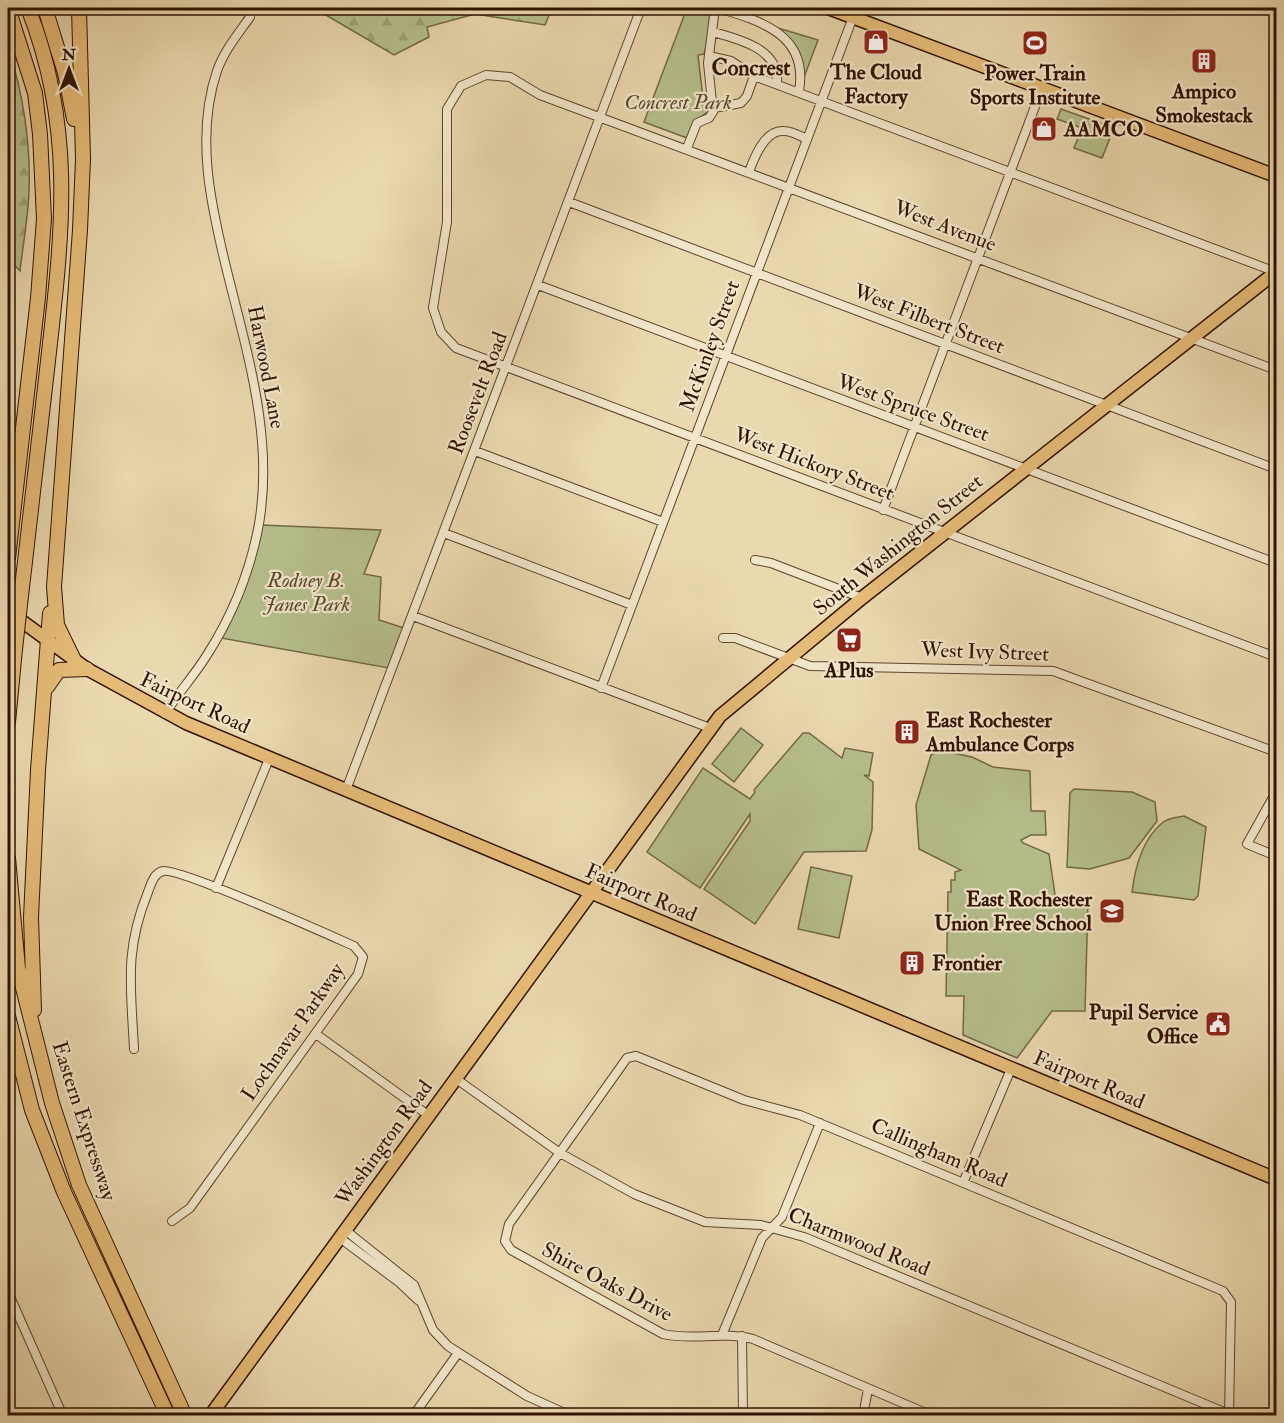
<svg xmlns="http://www.w3.org/2000/svg" width="1284" height="1423" font-family="'IM FELL Double Pica',serif">
<style>
.green{fill:#b5bf8c;stroke:#736846;stroke-width:1.5}
.forest{fill:url(#forest-firs);stroke:#736846;stroke-width:1.5}
.lines{fill:none;stroke-linecap:round;stroke-linejoin:round}
.street-casing{stroke:#5f442c;stroke-width:10}
.primary-casing{stroke:#311200;stroke-width:15}
.highway-casing{stroke:#311200;stroke-width:16}
.street{stroke:#f1e6ca;stroke-width:8}
.primary{stroke:#e5bc77;stroke-width:12}
.highway{stroke:#e5bc77;stroke-width:14}
.highway-bridge-casing{stroke:#311200;stroke-width:16;stroke-linecap:butt}
.highway-bridge{stroke:#e5bc77;stroke-width:14}
.labels{text-anchor:middle;dominant-baseline:central;stroke-width:4.5;stroke-linejoin:round;paint-order:stroke}
.poi-label{font-size:21px;font-weight:bold;fill:#311200;stroke:#f1e6ca}
.park-label{font-size:21px;font-style:italic;fill:#59462a;stroke:#f1e6ca}
.street-label{font-size:21px;fill:#311200;stroke:#f1e6ca}
.neighbourhood-label{font-size:22px;font-weight:bold;fill:#311200;stroke:#f1e6ca}
</style>
<defs>
<pattern id="forest-firs" width="22" height="20" patternUnits="userSpaceOnUse" patternTransform="scale(1.5)"><rect width="22" height="20" fill="#b5bf8c"/><path d="M5 1l3.5 6h-7zM16 11l3.5 6h-7z" fill="#9ca377"/></pattern>
</defs>
<rect width="100%" height="100%" fill="#ead8ae"/>
<filter id="stains"><feTurbulence type="fractalNoise" baseFrequency=".00333" numOctaves="4"/><feColorMatrix values="0 0 0 0 .2 0 0 0 0 .09 0 0 0 0 .02 0 0 0 .5 -.17"/></filter>
<radialGradient id="worn" r=".72"><stop offset=".6" stop-color="#630" stop-opacity="0"/><stop offset="1" stop-color="#630" stop-opacity=".3"/></radialGradient>
<path class="green" d="M687 8H710V31L704 54 698 55 704 107H710L709 111 695 121 687 138 644 122Z
M778 28 818 40 803 80 798 51Z
M1061 109 1114 128 1102 158 1074 148 1082 128 1057 119Z
M261 525 381 530 364 574 381 577 379 620 404 628 389 668 221 638Z
M741 728 763 745 734 782 712 764Z
M803 733H809L842 758 845 748 873 753 869 776 864 775 873 782V787L872 830 866 851 804 852 755 924 704 889 750 821V814L700 888 647 852 703 768 750 799 755 792 754 790Z
M939 750 972 757 993 767 1030 771 1031 811H1045L1046 835H1031L1021 840 1023 843 1049 854 1056 901 1088 902 1085 1011H1052L1017 1058 963 1035 964 996H946L948 892H951V880H955V872L961 870 919 849 916 805 931 755Z
M1074 789 1132 792 1155 802 1157 821 1129 858 1090 869 1067 867 1070 793Z
M1184 816 1206 827 1198 896 1194 900 1132 892C1135 867 1142 840 1162 823 1167 818 1178 817 1184 816Z
M811 867 852 876 839 938 798 929Z"/>
<path class="forest" d="M319 8H552L545 25 475 14 427 27 429 37 394 55 319 11Z
M8 48C23 91 31 146 29 192 28 218 23 244 20 271L8 258 10 225 8 217Z"/>
<g class="lines">
<g class="street-casing">
<path id="street" d="M718 8C761 21 809 35 799 91
M713 32C739 39 780 49 777 83
M709 56 731 61 754 76
M714 108 741 103 747 96 754 76 1276 272
M687 148 697 123 709 118 713 112 708 63 715 8
M749 172C754 158 765 129 784 131 792 131 800 136 807 139
M569 202 1276 469
M538 285 1276 563
M1276 370 540 95 510 77 486 75 461 86 447 109V222L433 308 441 332 456 348 1276 657
M475 451 663 522
M883 510 1042 88
M444 533 632 605
M755 560 771 563 862 598
M413 616 710 728
M723 638H735L810 666 1053 671 1276 752
M601 688 853 17
M165 714C178 693 194 676 207 655 230 619 248 576 257 534 276 446 248 356 227 271 211 206 195 136 217 71 224 51 238 34 250 17
M346 790 641 8
M1276 792 1247 844 1276 856
M216 888 269 759
M316 1034 428 1115
M134 1049C131 987 124 951 148 892 151 884 154 873 163 871 178 867 329 935 354 946L363 957 358 974 190 1208 172 1221
M455 1078 560 1153 634 1194 705 1222 761 1225 804 1237 1229 1414
M963 1183 1011 1069
M345 1230 414 1285 433 1330 448 1346 527 1396 571 1416
M340 1238 400 1283 418 1300
M8 1292 63 1416
M722 1335 762 1238 782 1217 820 1123
M742 1336 743 1416
M413 1416 458 1353
M863 1416 868 1389
M933 1416 753 1339C723 1331 693 1341 663 1334L511 1250 505 1241 509 1224 627 1058 636 1056 744 1100 800 1115 1223 1291 1231 1302 1229 1416"/>
</g>
<g class="primary-casing">
<path id="primary" d="M828 8 1276 176
M8 611 87 669 186 723 1276 1179
M210 1416 720 716 862 598 1276 272"/>
</g>
<g class="highway-casing">
<path id="highway" d="M45 8 65 73 74 119
M8 558 38 298 44 219 40 134 35 93 8 8
M22 587C31 512 39 437 48 361 62 236 76 129 28 8
M75 662 57 625 54 587 80 230 83 159 79 8
M47 687 59 670 87 669
M8 722 15 649
M8 858 18 968 52 1103 79 1185 185 1416
M34 1010 31 917 38 770 50 613
M8 1016 32 1110 64 1192 168 1416"/>
</g>
<use href="#street" class="street"/>
<use href="#primary" class="primary"/>
<use href="#highway" class="highway"/>
<g class="highway-bridge-casing">
<path id="highway-bridge" d="M15 649 22 587"/>
</g>
<use href="#highway-bridge" class="highway-bridge"/>
</g>
<defs>
<g id="shop-square" transform="scale(1.35)"><rect x="-9" y="-9" width="18" height="18" rx="4" fill="#8f2418" stroke="#f1e6ca"/><path d="M-5-2.5h2.3a2.7 3.5 0 0 1 5.4 0H5L5.5 6h-11ZM-1.5-2.5h3a1.5 2.3 0 0 0-3 0Z" fill="#fff"/></g>
<g id="stadium-square" transform="scale(1.35)"><rect x="-9" y="-9" width="18" height="18" rx="4" fill="#8f2418" stroke="#f1e6ca"/><path d="M0-5a6.5 5 0 1 0 0 10a6.5 5 0 1 0 0-10ZM-3.5-1.8h7v3.6h-7Z" fill="#fff"/></g>
<g id="building-square" transform="scale(1.35)"><rect x="-9" y="-9" width="18" height="18" rx="4" fill="#8f2418" stroke="#f1e6ca"/><path d="M-4-6H4V6H1V3H-1V6H-4ZM-2.5-4.3h1.7v1.8h-1.7ZM.8-4.3h1.7v1.8H.8ZM-2.5-1h1.7V.8h-1.7ZM.8-1h1.7V.8H.8Z" fill="#fff"/></g>
<g id="supermarket-square" transform="scale(1.35)"><rect x="-9" y="-9" width="18" height="18" rx="4" fill="#8f2418" stroke="#f1e6ca"/><path d="M-6-5.5h2.5l.6 2H6L4.5 2H-2.5L-4.4-4H-6ZM-1.5 3.2a1.3 1.3 0 1 0 .1 0ZM3 3.2a1.3 1.3 0 1 0 .1 0Z" fill="#fff"/></g>
<g id="school-square" transform="scale(1.35)"><rect x="-9" y="-9" width="18" height="18" rx="4" fill="#8f2418" stroke="#f1e6ca"/><path d="M0-5L7-2L0 1L-7-2ZM-4 1L0 2.5L4 1V4Q0 6-4 4Z" fill="#fff"/></g>
<g id="civic-square" transform="scale(1.35)"><rect x="-9" y="-9" width="18" height="18" rx="4" fill="#8f2418" stroke="#f1e6ca"/><path d="M-.6-6.5H3V-4.5H.6V-3L4-1V1h2V6H-6V1h2V-1L-.6-3ZM-1.2 2.5V6h2.4V2.5Z" fill="#fff"/></g>
</defs>
<g fill-rule="evenodd">
<use href="#shop-square" x="876" y="42"/>
<use href="#stadium-square" x="1035" y="43"/>
<use href="#building-square" x="1204" y="61"/>
<use href="#shop-square" x="1044" y="129"/>
<use href="#supermarket-square" x="849" y="640"/>
<use href="#building-square" x="907" y="732"/>
<use href="#school-square" x="1112" y="911"/>
<use href="#building-square" x="912" y="963"/>
<use href="#civic-square" x="1218" y="1024"/>
</g>
<g class="labels">
<g class="poi-label">
<text x="876" y="72">The Cloud<tspan x="876" dy="24">Factory</tspan></text>
<text x="1035" y="73">Power Train<tspan x="1035" dy="24">Sports Institute</tspan></text>
<text x="1204" y="91">Ampico<tspan x="1204" dy="24">Smokestack</tspan></text>
<text x="1064" y="129" text-anchor="start">AAMCO</text>
<text x="849" y="670">APlus</text>
<text x="926" y="720" text-anchor="start">East Rochester<tspan x="926" dy="24">Ambulance Corps</tspan></text>
<text x="1092" y="899" text-anchor="end">East Rochester<tspan x="1092" dy="24">Union Free School</tspan></text>
<text x="932" y="963" text-anchor="start">Frontier</text>
<text x="1198" y="1012" text-anchor="end">Pupil Service<tspan x="1198" dy="24">Office</tspan></text>
</g>
<g class="park-label">
<text x="678" y="102">Concrest Park</text>
<text x="306" y="580">Rodney B.<tspan x="306" dy="24">Janes Park</tspan></text>
</g>
<g class="street-label">
<text transform="translate(945 226) rotate(21)">West Avenue</text>
<text transform="translate(929 319) rotate(21)">West Filbert Street</text>
<text transform="translate(710 346) rotate(-70)">McKinley Street</text>
<text transform="translate(266 367) rotate(79)">Harwood Lane</text>
<text transform="translate(478 393) rotate(-69)">Roosevelt Road</text>
<text transform="translate(913 408) rotate(20)">West Spruce Street</text>
<text transform="translate(814 464) rotate(21)">West Hickory Street</text>
<text transform="translate(898 545) rotate(-39)">South Washington Street</text>
<text transform="translate(985 652) rotate(2)">West Ivy Street</text>
<text transform="translate(195 703) rotate(25)">Fairport Road</text>
<text transform="translate(641 893) rotate(23)">Fairport Road</text>
<text transform="translate(293 1032) rotate(-55)">Lochnavar Parkway</text>
<text transform="translate(1089 1080) rotate(23)">Fairport Road</text>
<text transform="translate(84 1121) rotate(72)">Eastern Expressway</text>
<text transform="translate(384 1143) rotate(-54)">Washington Road</text>
<text transform="translate(939 1153) rotate(23)">Callingham Road</text>
<text transform="translate(859 1242) rotate(22)">Charmwood Road</text>
<text transform="translate(607 1282) rotate(28)">Shire Oaks Drive</text>
</g>
<g class="neighbourhood-label">
<text x="751" y="68">Concrest</text>
</g>
</g>
<rect width="1284" height="1423" fill="none" stroke="#ead8ae" stroke-width="30"/>
<rect x="9" y="9" width="1266" height="1405" fill="none" stroke="#311200" stroke-width="3"/>
<rect x="15" y="15" width="1254" height="1393" fill="none" stroke="#311200" stroke-width="1.5"/>
<g transform="translate(69 69)" stroke="#f1e6ca" stroke-width="4.5" paint-order="stroke">
<path d="M0-4.5L10 22L0 15L-10 22Z" fill="#311200"/>
<text y="-9" font-size="16" font-weight="bold" text-anchor="middle" fill="#311200">N</text>
</g>
<rect width="100%" height="100%" filter="url(#stains)"/>
<rect width="100%" height="100%" fill="url(#worn)"/>
</svg>
